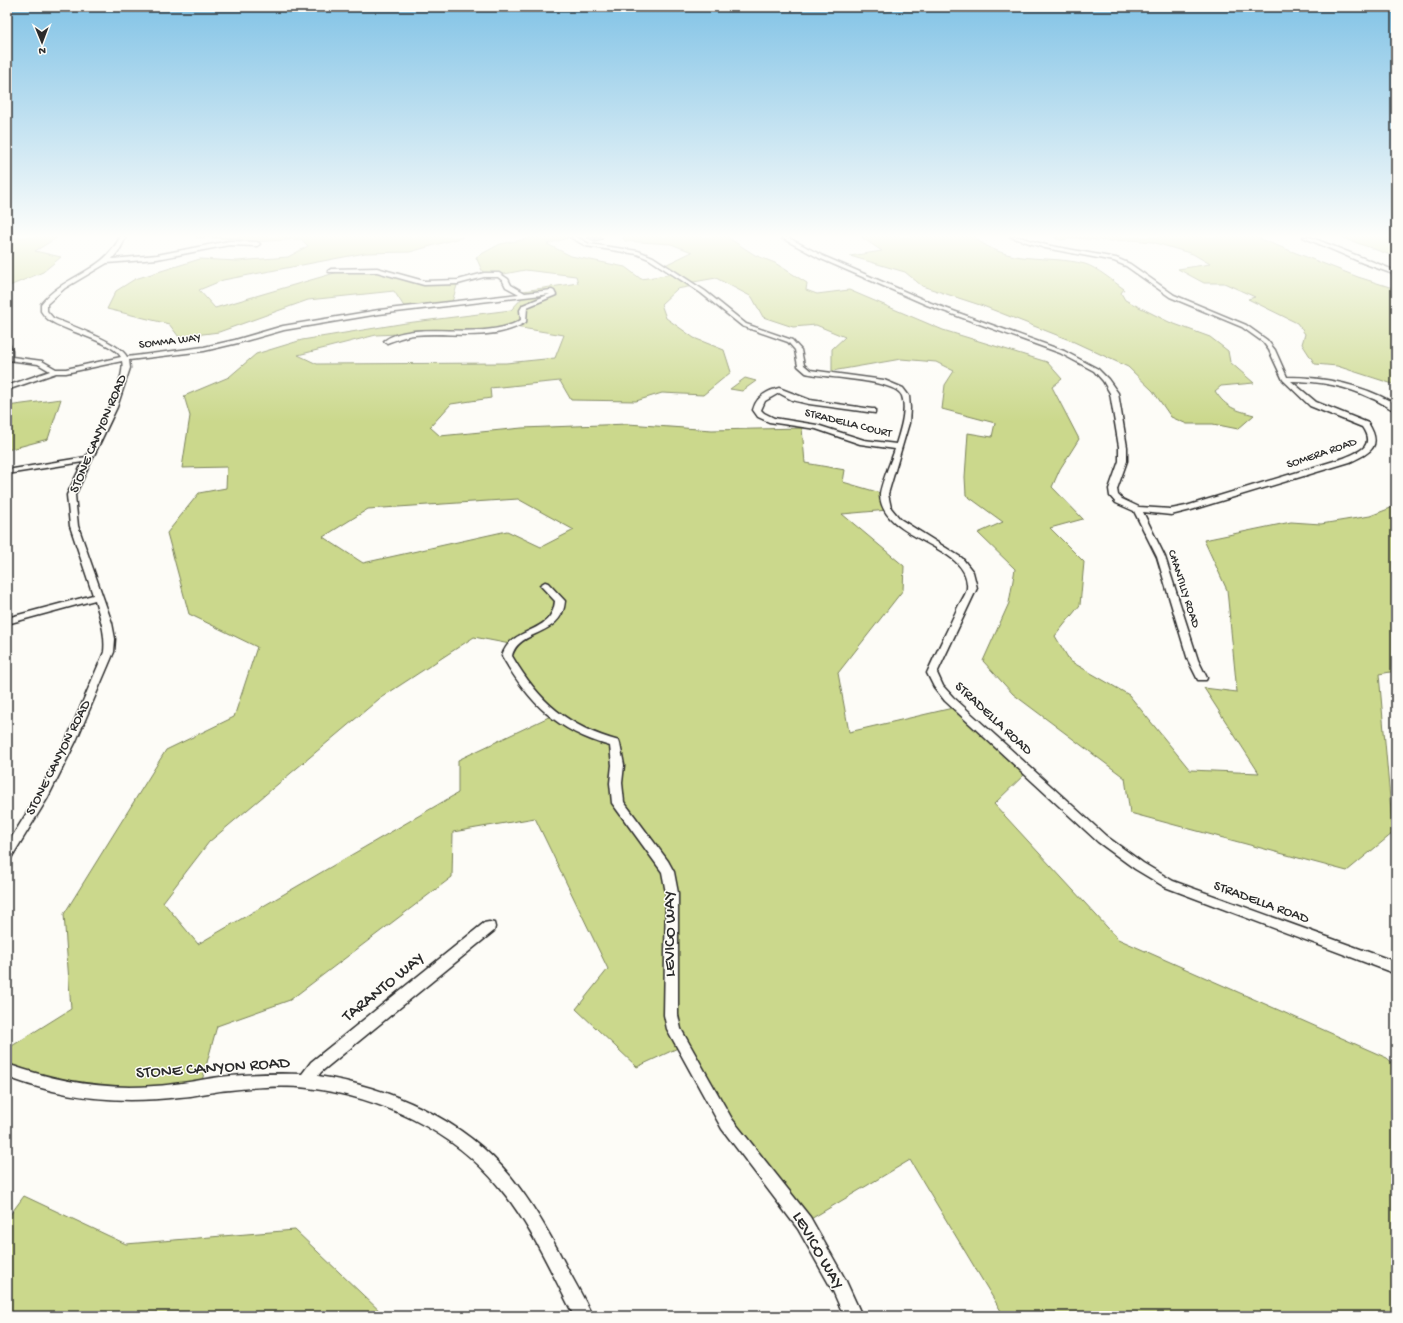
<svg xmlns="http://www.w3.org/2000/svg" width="1403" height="1323" font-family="'Gochi Hand',sans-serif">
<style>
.green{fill:#cbd88c;stroke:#7b825c;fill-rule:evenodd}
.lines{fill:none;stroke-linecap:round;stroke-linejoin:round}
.minor-casing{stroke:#2b2b2b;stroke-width:3}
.minor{fill:#fdfcf7;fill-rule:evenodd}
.wall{fill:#99b1d8;stroke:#2b2b2b}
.shaded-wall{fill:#7d90b0;stroke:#2b2b2b}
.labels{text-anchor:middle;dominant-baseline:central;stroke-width:3;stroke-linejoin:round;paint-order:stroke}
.far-street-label{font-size:12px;fill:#2b2b2b;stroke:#fdfcf7}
.street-label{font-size:14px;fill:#2b2b2b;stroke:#fdfcf7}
.near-street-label{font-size:17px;fill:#2b2b2b;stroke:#fdfcf7}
</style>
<rect width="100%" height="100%" fill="#fdfcf7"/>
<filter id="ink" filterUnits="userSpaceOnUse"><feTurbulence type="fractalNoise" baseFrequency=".025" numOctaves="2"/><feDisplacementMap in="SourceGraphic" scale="8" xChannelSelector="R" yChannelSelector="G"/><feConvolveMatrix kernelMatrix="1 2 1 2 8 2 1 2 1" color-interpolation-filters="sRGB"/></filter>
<g filter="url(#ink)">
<path class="green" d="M7 237H58L35 251 61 257 43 272 7 287Z
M195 237H463L410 252 365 253 223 280 199 290 215 308 345 270H377L424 283 458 282 452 302 405 308 394 291 308 300 219 332 179 337 169 324 107 309 116 291 135 279 200 259 237 261 288 257 308 246 301 239 250 242 239 239Z
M538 237H571L547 244 571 256 625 267 641 279 672 274 663 266 692 252 671 244 625 241 622 237H727L755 255 775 263 807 283 806 290 817 294 849 290 943 330 1047 362 1062 379 1052 387 1079 439 1060 469 1052 487 1083 519 1050 528 1084 562 1080 605 1055 636 1070 661 1129 695 1190 770 1259 773 1204 688 1237 692 1227 590 1204 540 1291 522 1321 524 1370 516 1396 506V671L1379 674 1393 833 1347 871 1130 813 1125 778 1013 694 983 661 1009 603 1015 569 978 533 1003 522 966 495 965 477 968 433 992 437 995 423 942 409 945 385 954 371 936 362 901 359 832 371V349L845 337 816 325 793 327 763 317 752 297 716 278 688 283 693 286 677 289 661 304 666 318 694 338 724 350 731 372 703 395 662 393 636 401 571 400 560 381 490 388 491 398 451 404 430 427 440 436 522 428 628 424 712 430 802 428 805 463 845 470 843 482 884 494 888 510 842 514 904 566 903 590 838 673 849 732 957 707 1028 771 994 804 1118 939 1387 1058 1396 1066V1316H1004L910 1160 804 1223 773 1183 682 1046 637 1067 576 1009 608 969 535 818 453 832 452 877 290 1000 217 1026 200 1088 111 1095 7 1070V1049L71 1009 64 914 166 750 234 717 257 647 189 614 167 533 199 493 226 488 227 467 182 468 190 416 184 396 229 377 256 354 302 340 406 323 511 310 525 295 516 292 578 283 576 276 525 270 499 275H484L476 257 500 244ZM515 327 564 335 555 358 506 363 317 364 298 355 376 335 508 329ZM518 499 574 530 541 547 507 531 363 563 323 537 368 509ZM474 637 510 644V661L553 715 458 760V793L198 944 163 902 209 842 379 699Z
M861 237H974C1008 266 1046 254 1085 264 1096 267 1114 282 1124 289L1121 293 1125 300 1169 322 1210 337 1228 351 1230 362 1254 383 1221 386 1215 391C1226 408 1236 410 1254 415L1238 429 1213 424H1187L1171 417 1153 391 1128 367 1072 341 983 306 922 286 905 272 850 256 882 251Z
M1054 237H1255L1358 277 1396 289V385L1337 366 1315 364 1302 344 1305 334 1297 323 1248 299 1255 297 1224 283H1204L1178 269 1210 264 1193 254 1152 242 1133 240 1109 241 1076 238 1060 240Z
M1342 237H1396V257L1349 240Z
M745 378 756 381 742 391 730 389Z
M61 399 48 439 7 450V406Z
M24 1196 126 1244 295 1230 385 1316H7V1219Z"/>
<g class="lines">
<g class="minor-casing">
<path id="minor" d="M120 237H126L120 249 112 259 157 255 229 241 257 242 260 244 257 246 229 245 157 259 107 263 65 288 47 304V311L53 318C69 325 121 343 127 357L204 347 235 340 283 326 379 310 519 294 506 287 503 281 498 277H484L458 284 424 285 377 272H329L328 271 331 269 377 268 424 281 458 280 484 273H499L508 279 511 285 525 293 552 290 554 291 556 295 527 307 526 322C492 343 451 331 414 335 404 336 396 340 387 343L384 341C413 318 482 343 521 320L520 310 523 305 550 294 379 314 284 330 238 343 204 351 129 360 130 368 117 407 75 495 78 526 112 623 115 639 114 652 76 741 47 799 11 858 7 860V845L36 798 66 741 104 652C106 633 100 618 95 600L7 624V618L93 595 70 526 67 495 83 462 7 474V470L86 457C95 438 127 379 122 361L66 373H56L7 390V386L50 371 38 364 8 360 7 343 9 344 12 350V357L42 361 56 369H66L121 357C114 342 64 331 49 320 46 318 43 314 41 311V304C65 274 103 273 120 237Z
M570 237H577L589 244 638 251 653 257 705 291 746 324 792 340 801 350 804 365 810 370 884 380 903 388 909 396 910 408 909 423 888 494 891 508 900 519 962 558 973 572 977 588 937 673 943 686 953 697 1106 836 1143 863 1173 881 1396 962V974L1165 887 1135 869 1098 842 945 701 934 687 927 673C937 651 948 629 958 607 961 601 967 593 967 588 971 544 882 541 880 495 880 486 892 459 895 449L860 444 816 429 769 422 758 417 753 410C756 397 767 391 779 388L810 400 872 409H875V413L809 404 792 400 779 393 765 401 761 410 764 413 774 418 817 425 864 440 896 444C900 431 907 410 902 396 896 379 823 378 806 373L798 366 795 350 788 342 742 326 701 293 649 259 637 254 586 246Z
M780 237H787L823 256 931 303 1064 351 1098 369 1108 379 1118 393 1127 447V461L1117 489 1118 495 1122 499 1139 507 1171 509 1186 506 1344 458C1361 451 1375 446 1362 427L1310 406 1283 380 1269 350 1263 342 1242 327 1170 297 1126 266 1114 261 1045 248 1011 237H1019L1046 245 1116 258 1130 264 1174 295 1246 325 1267 340 1275 350 1287 377C1324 377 1359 384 1392 402L1396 406V411C1388 408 1380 401 1371 398 1346 386 1319 381 1291 381L1316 402 1368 423C1383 446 1371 453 1350 462L1191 510 1171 515 1143 512 1165 557 1198 660 1207 678 1206 680H1198L1188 660 1157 557 1134 511 1116 503 1110 496 1109 489 1119 461V447L1110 393 1103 381 1094 371 1060 353 927 305 819 258Z
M1303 237H1310L1396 271V275L1363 263Z
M545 582 548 583 565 601C562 638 519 628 512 656 539 702 568 727 619 741L620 744 624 765 622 783 624 802 668 861 674 872 678 893V1015L681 1029 732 1119 810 1217 845 1279 862 1316H844L833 1291 798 1229 722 1129 667 1029 664 1015 666 893 662 872 612 803 610 783 612 765 610 746C557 731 529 703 502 656 511 625 552 636 555 601L540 585Z
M489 922 494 923 495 927 494 931 321 1072 318 1076C389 1087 464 1119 511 1177 532 1203 549 1232 564 1262 573 1280 584 1297 592 1316H574C551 1272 531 1225 499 1187 453 1130 380 1097 308 1088 283 1085 256 1087 230 1090 213 1091 197 1096 180 1097 118 1104 66 1099 7 1077V1064C55 1081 102 1090 154 1086 176 1085 198 1080 220 1077 247 1074 275 1073 302 1074L311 1062 484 923Z"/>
</g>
<use href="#minor" class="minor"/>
</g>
<path class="wall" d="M586 237H602L603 239 595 241 587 238Z"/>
<path class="shaded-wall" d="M595 237H602L603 239 595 241Z"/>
</g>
<linearGradient id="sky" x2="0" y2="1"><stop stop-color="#82c3e6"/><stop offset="0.56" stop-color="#fefefb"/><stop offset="1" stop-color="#fefefb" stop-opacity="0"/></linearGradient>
<rect width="1403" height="422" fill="url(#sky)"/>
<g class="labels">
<g class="far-street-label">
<text transform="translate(170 342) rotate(-7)">SOMMA WAY</text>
<text transform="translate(848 424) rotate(14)">STRADELLA COURT</text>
<text transform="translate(1322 454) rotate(-19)">SOMERA ROAD</text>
<text transform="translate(1183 589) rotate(72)">CHANTILLY ROAD</text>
</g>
<g class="street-label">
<text transform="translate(99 434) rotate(-67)">STONE CANYON ROAD</text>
<text transform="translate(993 719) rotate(43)">STRADELLA ROAD</text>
<text transform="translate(59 758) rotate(-63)">STONE CANYON ROAD</text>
<text transform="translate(1261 903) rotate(20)">STRADELLA ROAD</text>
</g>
<g class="near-street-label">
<text transform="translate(671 934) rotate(-90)">LEVICO WAY</text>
<text transform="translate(384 988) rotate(-39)">TARANTO WAY</text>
<text transform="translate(213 1069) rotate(-4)">STONE CANYON ROAD</text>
<text transform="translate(817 1251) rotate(60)">LEVICO WAY</text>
</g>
</g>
<rect width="1403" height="1323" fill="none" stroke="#fdfcf7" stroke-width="24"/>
<rect x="12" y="12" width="1379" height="1299" fill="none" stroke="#2b2b2b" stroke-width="1.5" filter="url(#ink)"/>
<g transform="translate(42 42) rotate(179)" stroke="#fdfcf7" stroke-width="3" paint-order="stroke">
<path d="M0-3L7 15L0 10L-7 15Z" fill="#2b2b2b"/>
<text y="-6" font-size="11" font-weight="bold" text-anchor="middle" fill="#2b2b2b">N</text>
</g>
</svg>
